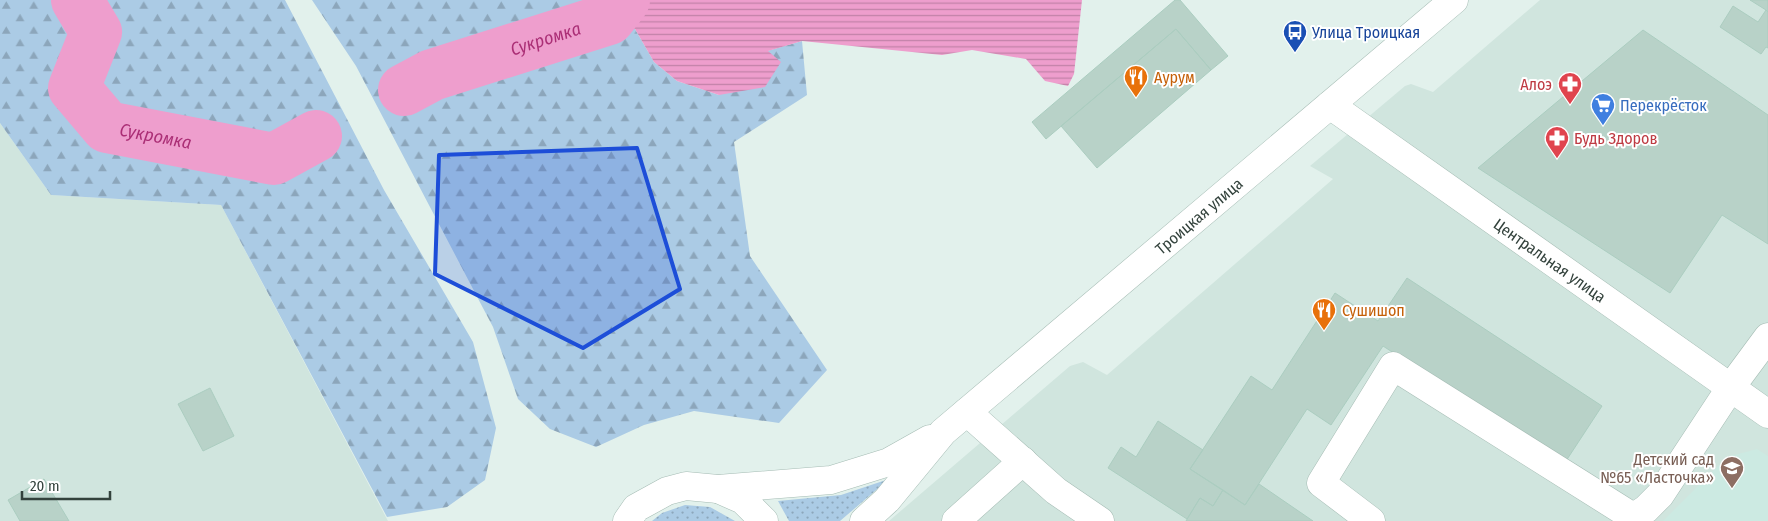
<svg xmlns="http://www.w3.org/2000/svg" width="1768" height="521" font-family="'Fira Sans Condensed',sans-serif">
<style>
.residential{fill:#d0e5de}
.education{fill:#cceae2}
.grass{fill:url(#grass-dots)}
.forest{fill:url(#forest-firs)}
.water{fill:url(#water-rules)}
.lines{fill:none;stroke-linecap:round;stroke-linejoin:round}
.river{stroke:#ee9ecd;stroke-width:52}
.building{fill:#b8d2c8;stroke:#abcdc0}
.minor-casing{stroke:#a5bcb4;stroke-width:29}
.minor{stroke:#fff;stroke-width:28}
.marked{fill:#1d4ed8;fill-opacity:0.2;stroke:#1d4ed8;stroke-width:4;stroke-linejoin:round}
.labels{text-anchor:middle;dominant-baseline:central;stroke-width:4;stroke-linejoin:round;paint-order:stroke}
.transit-label{font-size:16px;fill:#164399;stroke:#fff;text-anchor:start}
.food-label{font-size:16px;fill:#c56008;stroke:#fff;text-anchor:start}
.health-label{font-size:16px;fill:#be3a42;stroke:#fff;text-anchor:end}
.shop-label{font-size:16px;fill:#366cbe;stroke:#fff;text-anchor:start}
.street-label{font-size:16px;fill:#33423c;stroke:#fff}
.education-label{font-size:16px;fill:#785e54;stroke:#fff;text-anchor:end}
.water-label{font-size:18px;font-style:italic;fill:#ab2f76;stroke:#fff}
</style>
<defs>
<pattern id="grass-dots" width="8" height="8" patternUnits="userSpaceOnUse" patternTransform="scale(1.25)"><rect width="8" height="8" fill="#abcbe5"/><path d="M2 2h.1M6 6h.1" fill="none" stroke="#8ca6bb" stroke-width="1.8" stroke-linecap="round"/></pattern>
<pattern id="forest-firs" width="22" height="20" patternUnits="userSpaceOnUse" patternTransform="scale(1.25)"><rect width="22" height="20" fill="#abcbe5"/><path d="M5 1l3.5 6h-7zM16 11l3.5 6h-7z" fill="#8ca6bb"/></pattern>
<pattern id="water-rules" width="6" height="5" patternUnits="userSpaceOnUse" patternTransform="scale(1.25)"><rect width="6" height="5" fill="#ee9ecd"/><path d="M0 2.5h6" fill="none" stroke="#c182a8"/></pattern>
</defs>
<rect width="100%" height="100%" fill="#e2f1ec"/>
<path class="residential" d="M1540 0H1768V521H889L1070 366 1083 362 1107 375 1333 179 1310 166 1405 86 1411 84 1433 92Z
M0 123 51 195 221 205 388 521H0Z"/>
<path class="education" d="M1757 449 1768 456V521H1663L1727 457Z"/>
<path class="grass" d="M889 479 840 521H789L778 501 841 495Z
M685 505 710 507 735 521H652L662 513Z"/>
<path class="forest" d="M0 0H285L384 190 473 342 496 428 485 480 447 507 387 517 221 205 51 195 0 123Z
M312 0H590L609 19 635 29 654 62 677 81 719 95 767 51 802 41 807 95 734 142 750 256 827 370 779 423 694 411 644 425 596 447 550 429 518 399 493 327 483 308 356 66Z"/>
<path class="water" d="M590 0H1082L1074 74 1068 86 1045 81 1026 59 972 50 942 55 802 41 768 51 781 62 765 87 719 95 677 81 654 62 635 29 609 19Z"/>
<g class="lines">
<g class="river">
<path id="s1" d="M77 0 96 32 74 88 107 127 274 159 316 136"/>
<path id="s2" d="M404 90 432 75 609 19 624 0"/>
</g>
</g>
<path class="building" d="M1175 0H1180L1228 56 1211 70 1176 29 1046 139 1032 122Z
M1750 0H1768V12L1766 10Z
M1733 6 1758 22 1766 10 1768 12V48L1766 47 1761 54 1720 27Z
M1176 29 1211 70 1097 168 1061 126Z
M1643 30 1768 115V244L1722 215 1670 293 1478 168Z
M1407 278 1602 406 1564 464 1383 346 1331 425 1307 409 1245 505 1190 469 1251 376 1272 390 1335 293 1378 321Z
M210 388 234 436 203 451 178 404Z
M1158 421 1203 450 1190 469 1223 490 1213 506 1200 498 1187 519 1108 468 1121 447 1136 457Z
M44 479 69 521H20L8 500Z
M1259 484 1313 521H1186L1200 498 1213 506 1223 490 1245 505Z"/>
<g class="lines">
<g class="minor-casing">
<g id="minor">
<path id="s3" d="M1330 105 1768 414"/>
<path d="M967 412 1056 491 1100 521"/>
<path d="M718 489 743 500 764 521"/>
<path d="M627 521 636 508 667 491 686 486 718 489 831 480 889 462 930 439"/>
<path id="s4" d="M864 521 887 500 943 432 1454 0"/>
<path d="M956 521 1023 461"/>
<path d="M1371 521 1321 483 1393 366 1633 517"/>
<path d="M1628 521 1646 509 1660 495 1731 387 1768 337"/>
</g>
</g>
<use href="#minor" class="minor"/>
</g>
<path class="marked" d="M637 148 680 289 583 348 435 274 439 155Z"/>
<defs>
<g id="bus-pin" transform="scale(1.25)"><path d="M0 17L-7.5 6A9.5 9.5 0 1 1 7.5 6Z" fill="#1a4fb4" stroke="#fff"/><path d="M-5-6H5V4H4V6H2V4H-2V6H-4V4H-5ZM-3.5-4V0h7V-4ZM-3.5 1.2v1.5H-2V1.2ZM2 1.2v1.5H3.5V1.2Z" fill="#fff"/></g>
<g id="restaurant-pin" transform="scale(1.25)"><path d="M0 17L-7.5 6A9.5 9.5 0 1 1 7.5 6Z" fill="#e8710a" stroke="#fff"/><path d="M-5-6h1v4h1v-4h1v4h1v-4h1v5L-1.5 .5V6h-2V.5L-5-1ZM5-6V6H3V1.5H1.5Q1.5-4 5-6Z" fill="#fff"/></g>
<g id="pharmacy-pin" transform="scale(1.25)"><path d="M0 17L-7.5 6A9.5 9.5 0 1 1 7.5 6Z" fill="#e0444e" stroke="#fff"/><path d="M-2-6h4v4h4v4h-4v4h-4v-4h-4v-4h4Z" fill="#fff"/></g>
<g id="supermarket-pin" transform="scale(1.25)"><path d="M0 17L-7.5 6A9.5 9.5 0 1 1 7.5 6Z" fill="#3f7fe0" stroke="#fff"/><path d="M-6-5.5h2.5l.6 2H6L4.5 2H-2.5L-4.4-4H-6ZM-1.5 3.2a1.3 1.3 0 1 0 .1 0ZM3 3.2a1.3 1.3 0 1 0 .1 0Z" fill="#fff"/></g>
<g id="school-pin" transform="scale(1.25)"><path d="M0 17L-7.5 6A9.5 9.5 0 1 1 7.5 6Z" fill="#8d6e63" stroke="#fff"/><path d="M0-5L7-2L0 1L-7-2ZM-4 1L0 2.5L4 1V4Q0 6-4 4Z" fill="#fff"/></g>
</defs>
<g fill-rule="evenodd">
<use href="#bus-pin" x="1295" y="32"/>
<use href="#restaurant-pin" x="1136" y="77"/>
<use href="#pharmacy-pin" x="1570" y="84"/>
<use href="#supermarket-pin" x="1603" y="105"/>
<use href="#pharmacy-pin" x="1557" y="138"/>
<use href="#restaurant-pin" x="1324" y="310"/>
<use href="#school-pin" x="1732" y="468"/>
</g>
<g class="labels">
<g class="transit-label">
<text x="1312" y="32">Улица Троицкая</text>
</g>
<g class="food-label">
<text x="1154" y="77">Аурум</text>
<text x="1342" y="310">Сушишоп</text>
</g>
<g class="health-label">
<text x="1552" y="84">Алоэ</text>
<text x="1574" y="138" text-anchor="start">Будь Здоров</text>
</g>
<g class="shop-label">
<text x="1620" y="105">Перекрёсток</text>
</g>
<g class="street-label">
<text stroke="none"><textPath href="#s4" startOffset="454">Троицкая улица</textPath></text>
<text stroke="none"><textPath href="#s3" startOffset="269">Центральная улица</textPath></text>
</g>
<g class="education-label">
<text x="1714" y="459">Детский сад<tspan x="1714" dy="18">№65 «Ласточка»</tspan></text>
</g>
<g class="water-label">
<text stroke="none"><textPath href="#s2" startOffset="151">Сукромка</textPath></text>
<text stroke="none"><textPath href="#s1" startOffset="198">Сукромка</textPath></text>
</g>
</g>
<path d="M22 491v8h88v-8" fill="none" stroke="#33423c" stroke-width="2.5"/>
<text x="30" y="491" font-size="15" fill="#33423c" stroke="#ffffff" stroke-width="4" paint-order="stroke">20 m</text>
</svg>
